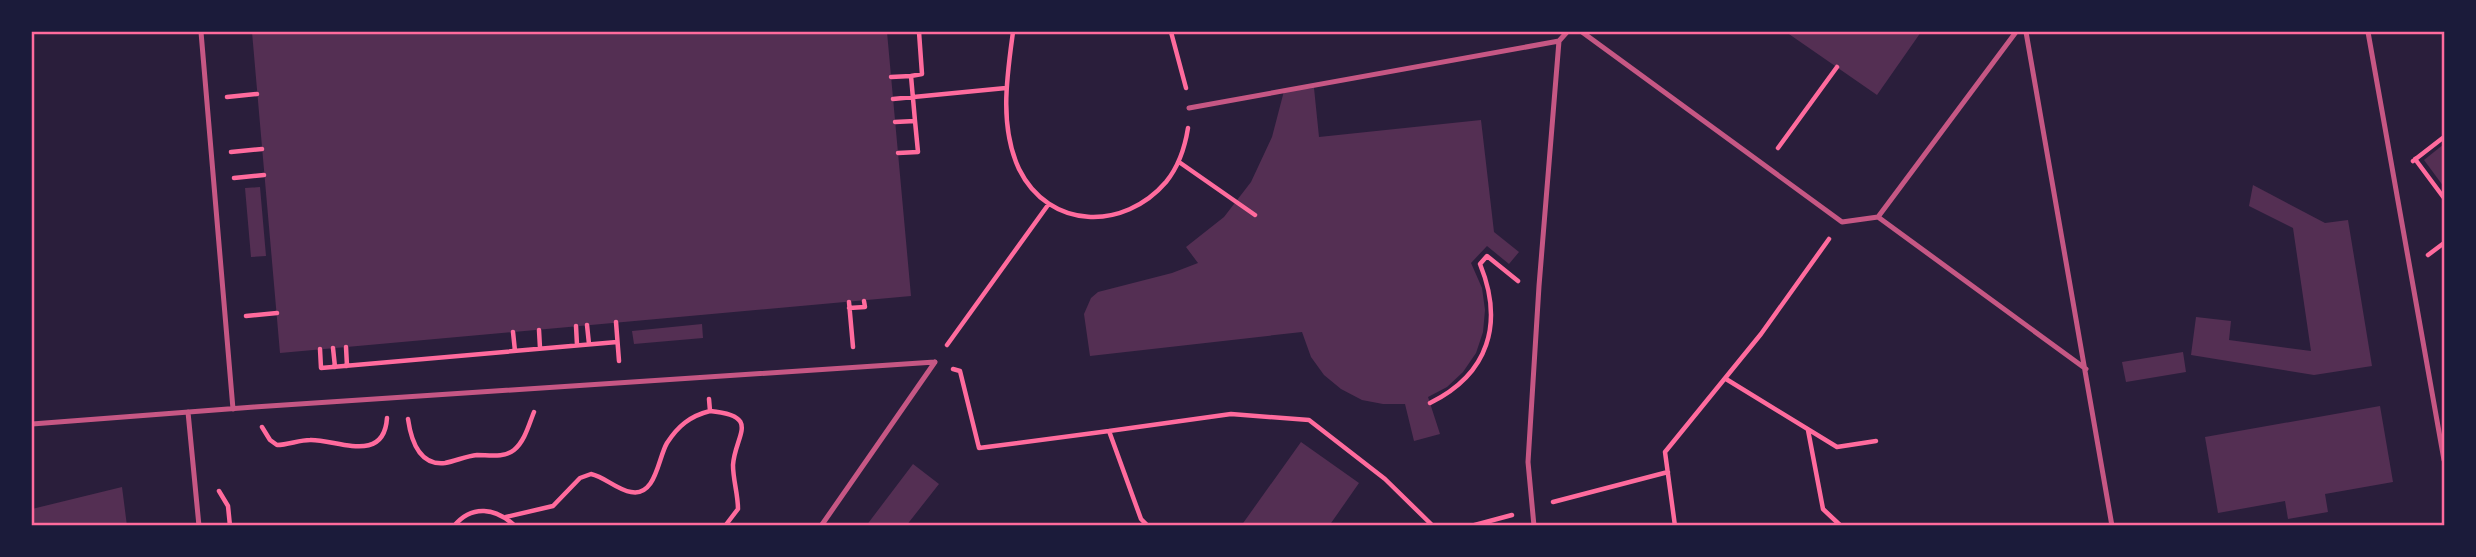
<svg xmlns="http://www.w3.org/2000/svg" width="2476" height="557" font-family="'Work Sans',sans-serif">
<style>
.green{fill:#2a1e3b}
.building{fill:#542f53}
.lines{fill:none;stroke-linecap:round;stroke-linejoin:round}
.path{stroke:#ff6b9d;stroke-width:4.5}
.service{stroke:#c65784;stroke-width:5}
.neatline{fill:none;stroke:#ff6b9d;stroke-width:2.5}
</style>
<rect width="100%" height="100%" fill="#1b1b3a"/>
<path class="green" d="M32 32H2444V525L32 526Z"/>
<path class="building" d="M252 32H887L911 296 280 353Z
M1786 32H1921L1877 95Z
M1314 88 1319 137 1481 120 1494 232 1519 252 1509 264 1487 246 1471 263 1482 288 1485 310 1483 332 1476 353 1463 372 1447 387 1428 397 1440 434 1414 441 1405 404H1383L1362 400 1341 389 1324 375 1311 357 1302 332 1090 356 1084 314 1091 298 1098 292 1172 273 1198 263 1186 247 1224 217 1251 182 1272 137 1284 91Z
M2444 144V187L2424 160Z
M2253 185 2325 223 2348 220 2372 366 2314 375 2191 355 2196 317 2231 321 2229 340 2311 351 2293 228 2249 206Z
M260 187 266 256 251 257 245 188Z
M702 324 703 338 634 344 632 331Z
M2183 352 2186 372 2126 382 2122 362Z
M2380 406 2393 482 2325 494 2328 512 2288 519 2285 501 2218 513 2205 437Z
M1301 442 1359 483 1329 526H1241Z
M913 464 939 484 906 526H866Z
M122 487 127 526H32V509Z"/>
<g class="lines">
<path class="path" d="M1013 32C1007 76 999 126 1019 169 1049 230 1124 231 1166 182 1179 166 1185 147 1188 128
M1171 32 1186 88
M891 77 911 76
M227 97 257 94
M893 99 1006 88
M895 122 915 121 911 76 922 74 919 32
M1778 148 1837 67
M231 152 262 149
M898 153 918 152 915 121
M2415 159 2444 198
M2413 161 2444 137
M1179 162 1255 215
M234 178 264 175
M2428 255 2444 243
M849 302 853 347
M849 308 865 307 864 301
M246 316 277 313
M616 322 619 361
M587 325 589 344
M576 326 577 345
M539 330 540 348
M513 332 515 351
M947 345 1048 205
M346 347 347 366
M333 348 335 367
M320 349 321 368 617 342
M953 369 960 371 979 448 1109 431 1141 519 1148 526
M1726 379 1837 447 1876 441
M1430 403C1489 374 1504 323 1480 264L1487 256 1518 281
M710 411C762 416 735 435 733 465 733 480 738 494 738 509L725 526
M408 419C411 440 419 466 445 463 456 461 466 456 477 455 489 455 504 458 514 450 525 441 529 424 534 412
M262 427 270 440 277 445C288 445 299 440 310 440 336 439 384 465 387 418
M1808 430 1823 509 1841 526
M1109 431 1231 414 1309 420 1385 479 1433 526
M219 491 228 506 230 526
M1553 502 1668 472
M506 517 553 506 580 478 591 474C605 477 617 490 631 492 656 497 658 458 667 443 678 426 690 416 710 411L709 399
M454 526C472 504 496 508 515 526
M1471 526 1512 515
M1675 526 1665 452 1761 334 1829 239"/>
<path class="service" d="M201 32 233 409
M1582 32 1842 222 1878 217 2086 369
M2026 32 2112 526
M2368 32 2444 460
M1189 108 1559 41
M1878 217 2016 32
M188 412 199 526
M32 424 254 407 935 362
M821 526 935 362
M1534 526 1528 462 1539 286 1559 41 1567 32"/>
</g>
<rect width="2476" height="557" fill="none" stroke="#1b1b3a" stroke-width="66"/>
<rect x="33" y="33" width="2410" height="491" class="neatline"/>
</svg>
